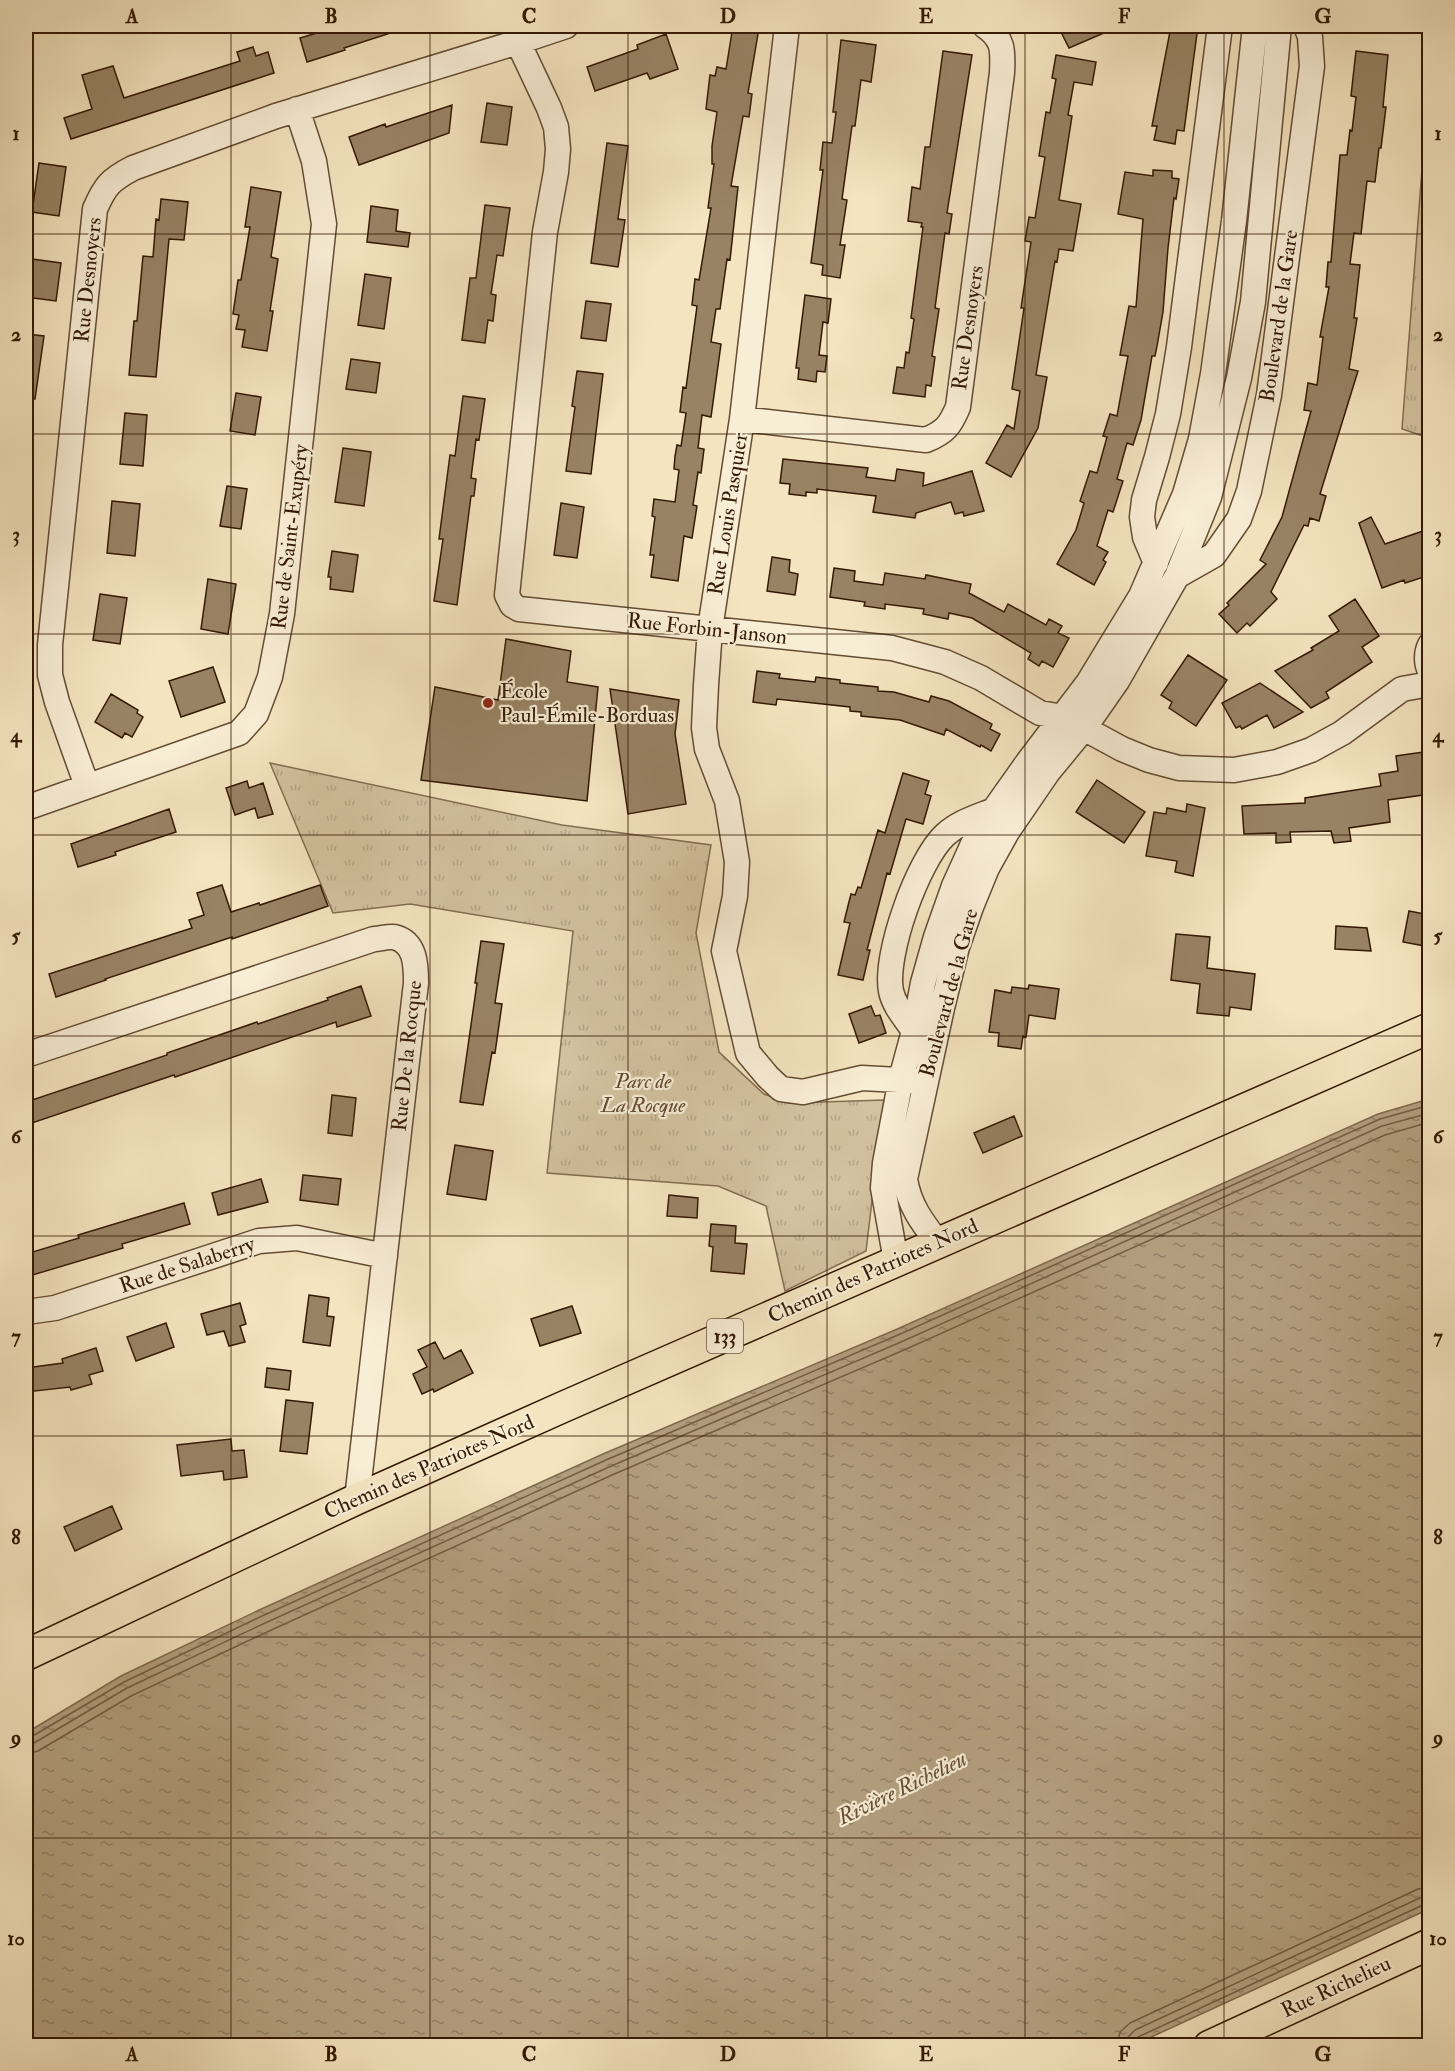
<svg xmlns="http://www.w3.org/2000/svg" width="1455" height="2071" font-family="'IM FELL Double Pica',serif">
<style>
.park{fill:url(#park-tufts);stroke:#846d52;stroke-width:1.5}
.water{fill:url(#water-ripples);stroke:#80694e;stroke-width:1.5}
.lines{fill:none;stroke-linecap:round;stroke-linejoin:round}
.shore{stroke:#745c42;stroke-width:1.5}
.building{fill:#988365;stroke:#341904;stroke-width:1.5}
.minor-casing{stroke:#644c33;stroke-width:27}
.major-casing{stroke:#341904;stroke-width:33}
.minor{stroke:#f8edd5;stroke-width:24}
.major{stroke:#f4e4bf;stroke-width:30}
.grid{fill:none;stroke:#341904;stroke-width:1.5;stroke-opacity:0.55}
.poi-dot{fill:#8f2418;stroke:#f8edd5;stroke-width:2}
.labels{text-anchor:middle;dominant-baseline:central;stroke-width:4.5;stroke-linejoin:round;paint-order:stroke}
.shield{fill:#f8edd5;stroke:#6f5943;stroke-width:1.5}
.shield-label{font-size:20px;font-weight:bold;fill:#341904}
.street-label{font-size:21px;fill:#341904;stroke:#f8edd5}
.poi-label{font-size:21px;fill:#341904;stroke:#f8edd5;text-anchor:start}
.park-label{font-size:21px;font-style:italic;fill:#644b32;stroke:#f8edd5}
.water-label{font-size:22px;font-style:italic;fill:#674f35;stroke:#f8edd5}
.neatline{fill:none;stroke:#341904;stroke-width:2}
.grid-label{font-size:20px;text-anchor:middle;font-weight:bold;fill:#341904}
</style>
<defs>
<pattern id="park-tufts" width="24" height="20" patternUnits="userSpaceOnUse" patternTransform="scale(1.5)"><rect width="24" height="20" fill="#d3c19f"/><path d="M3 7l-1-3M5 7V3M7 7l1-3M15 17l-1-3M17 17v-4M19 17l1-3" fill="none" stroke="#b6a587"/></pattern>
<pattern id="water-ripples" width="26" height="14" patternUnits="userSpaceOnUse" patternTransform="scale(1.5)"><rect width="26" height="14" fill="#b39f7f"/><path d="M2 4q2-2 4 0t4 0M15 11q2-2 4 0t4 0" fill="none" stroke="#928166"/></pattern>
</defs>
<rect width="100%" height="100%" fill="#f4e4bf"/>
<filter id="stains"><feTurbulence type="fractalNoise" baseFrequency=".00333" numOctaves="4"/><feColorMatrix values="0 0 0 0 .2 0 0 0 0 .09 0 0 0 0 .02 0 0 0 .5 -.17"/></filter>
<radialGradient id="worn" r=".72"><stop offset=".6" stop-color="#630" stop-opacity="0"/><stop offset="1" stop-color="#630" stop-opacity=".3"/></radialGradient>
<path class="park" d="M1429 79 1430 438H1429L1402 429Z
M270 763 562 825 711 845 696 933 719 1052 764 1094 789 1103 884 1100 866 1251 785 1291 766 1206 718 1186 547 1173 573 931 410 904 333 913Z"/>
<path class="water" d="M1429 1099V1909L1134 2045H26V1733L121 1676 257 1611 603 1454 895 1330 1378 1114Z"/>
<g class="lines">
<path class="shore" d="M26 1738 31 1737 124 1682 260 1617 606 1460 898 1335 1380 1119 1430 1105
M26 1745 34 1743 127 1688 263 1624 609 1467 901 1342 1382 1126 1430 1113
M26 1754 38 1751 131 1696 267 1632 612 1475 904 1350 1385 1135 1430 1122
M1117 2046 1120 2032 1130 2023 1418 1889 1430 1887
M1126 2046 1128 2037 1135 2030 1422 1897 1430 1896
M1134 2046 1135 2040 1138 2037 1425 1904H1430"/>
</g>
<path class="building" d="M340 26H403V29L344 48 345 50 307 62 300 38Z
M733 26 759 28 748 93 752 94 749 117 743 116 731 186 738 187 730 260 727 259 720 309H716L711 342 721 344 711 417 702 415 698 448 704 449 701 473 698 472 693 505 697 506 692 538 684 536 678 581 651 577 654 555H650L655 517 652 516 654 499 675 502 679 470 674 469 675 456 677 445 681 446 686 413 680 412 683 387 686 388 697 306 692 305 695 279 699 280 711 208H708L714 164H712V146L717 112 706 109 710 75 715 76 717 67 726 69Z
M1058 26H1120L1069 48Z
M1171 26H1198L1184 131 1177 130 1175 144 1154 140 1157 126H1152Z
M666 34 678 69 650 79 647 73 595 91 587 67 638 49 637 45Z
M841 40 876 45 871 82 861 80 855 126H852L842 199 847 200 840 245H845L840 278 822 275 823 265 811 263 823 170H820L823 142 832 143 836 112H833Z
M253 47 256 56 268 52 274 73 71 139 64 118 92 109 82 75 113 66 124 98 240 61 237 52Z
M943 51 972 55 947 213 952 214 949 234 945 233 935 308 939 309 932 356 935 357 931 386 926 385 925 397 893 393 897 367 904 368 906 352 909 353 914 319 911 318 923 227H921L922 223 908 221 912 187 920 189 925 147H930Z
M1356 51 1388 55 1383 107H1386L1381 148H1379L1375 182 1367 181 1361 234 1354 233 1350 264 1360 265 1354 318H1357L1349 369 1358 371 1320 494 1326 496 1319 521 1310 518 1308 526 1304 525 1271 592 1277 599 1250 626 1247 623 1237 633 1219 614 1229 605 1227 603 1266 564 1260 560 1282 517 1311 411 1304 410 1308 383 1317 385 1323 337H1320L1329 287H1326L1328 262H1331L1340 155H1347L1350 130 1352 131 1356 97 1351 96Z
M1056 55 1096 62 1092 85 1074 82 1068 115 1072 116 1059 200 1081 204 1073 251 1059 249 1057 262 1055 261 1036 375 1047 377 1038 428 1011 477 986 463 1007 425 1014 429 1020 391 1012 389 1024 308H1021L1031 242 1025 241 1029 217 1035 218 1045 157 1039 156 1046 112 1050 113 1056 79 1052 78Z
M487 103 512 107 507 145 481 142Z
M452 105 449 133 359 165 349 137 385 124 386 127Z
M607 143 628 146 618 219 625 220 618 267 591 263Z
M39 163 66 167 59 216 32 212Z
M1153 170 1172 171V178L1179 179 1176 199 1174 198 1168 248 1163 312 1157 346 1155 356H1152L1141 420 1133 445 1127 443 1117 479 1123 481 1113 512 1108 510 1097 546 1108 552 1103 560 1106 562 1094 585 1057 564 1076 530 1084 503 1080 501 1090 471 1097 473 1107 437 1103 436 1110 414 1117 416 1128 356 1120 355 1129 306 1136 307 1143 219 1118 214 1125 172 1153 176Z
M251 187 281 192 271 257 278 259 270 311H273L267 351 242 347 245 330 236 329 239 315 233 314 238 280H241L250 227H245Z
M161 199 188 202 184 240 169 239 156 377 129 375 134 321H137L143 256 153 257 156 219 159 220Z
M485 205 510 208 503 256 497 255 491 294 496 295 493 321 488 320 485 343 462 340 470 278H476Z
M371 206 398 210 396 231 410 233 408 247 367 242Z
M32 259 61 263 56 301 26 297V265H31Z
M365 274 391 278 384 329 358 325Z
M805 295 831 299 828 323 823 322 819 355 827 356 825 372 817 371 816 382 798 379 799 368H796Z
M586 301 611 304 606 341 581 338Z
M26 334 44 336 35 399H26Z
M351 359 380 363 376 393 346 389Z
M577 371 603 374 591 474 566 471 575 407 572 406Z
M236 393 261 397 255 435 230 431Z
M463 396 485 399 479 440 476 439 471 478 476 479 474 496H471L457 605 434 601 443 539H439L450 455 455 456Z
M125 413 147 415 143 466 120 464Z
M343 448 371 452 364 506 335 502Z
M783 459 868 468 866 477 895 481 897 469 924 473 923 486 972 471 984 511 964 516 963 512 955 514 951 502 916 513 915 518 873 512 876 496 817 489V493L806 492V496L789 494 790 484 780 483Z
M227 486 247 489 241 529 220 526Z
M112 501 140 504 135 556 107 553Z
M561 503 584 507 577 558 554 555Z
M1371 517 1385 544 1426 530 1430 541V575L1405 583 1404 580 1382 588 1359 523Z
M332 551 358 555 353 592 330 589 331 577H328Z
M772 557 790 560 789 572 798 574 795 595 767 591Z
M834 568 855 571 854 581 883 585 885 573 925 579 926 575 971 584 969 593 1004 612 1008 604 1046 625 1049 619 1062 626 1058 633 1069 638 1053 667 1042 661 1039 666 1028 659 1031 653 972 618 949 613 948 619 923 614 924 609 885 604V609L864 606 865 602 830 597Z
M208 579 236 584 228 634 201 629Z
M100 594 127 598 120 644 93 640Z
M1355 599 1379 636 1362 647 1372 662 1326 692 1329 698 1311 708 1275 671 1313 650 1311 648 1339 631 1329 616Z
M506 639 571 651 567 682 598 687 587 801 421 780 435 687 498 700Z
M1188 655 1227 680 1196 726 1169 708 1172 702 1161 695Z
M213 667 225 702 181 717 169 681Z
M757 671 780 674 779 678 815 682 816 677 840 680V683L878 687V691L894 692 929 702 931 696 949 701 992 724 990 729 1000 734 991 751 981 745 980 747 946 729 944 735 900 720 861 716V712L850 711V707L777 699 776 705 753 702Z
M1260 683 1303 712 1274 728 1267 715 1242 729 1240 726 1236 728 1222 703Z
M610 689 679 700 675 734 686 804 628 814Z
M111 694 138 710 137 713 143 717 132 737 125 733 122 738 95 722Z
M1430 751V794L1388 800 1390 822 1349 828 1351 841 1334 843 1331 831 1290 832 1291 842 1276 843V833L1244 834 1242 806 1305 803V798L1381 786 1379 774 1398 771 1396 756Z
M903 773 929 781 925 794 931 796 923 824 906 819 890 874 887 873 867 950H870L863 980 838 975 850 923 844 922 851 894 855 895 858 887 861 888 878 830 885 833Z
M1097 780 1145 812 1124 843 1076 812Z
M247 781 249 788 263 783 273 814 258 818 255 808 235 815 226 788Z
M1187 804 1205 808 1193 876 1175 872 1177 861 1146 856 1154 812 1166 814 1167 808 1186 812Z
M169 809 176 832 115 852 116 855 78 867 71 844Z
M222 885 231 912 259 903 260 905 320 885 328 906 232 939V937L105 979 106 980 56 997 49 974 192 928 189 920 204 915 197 893Z
M1409 911 1430 915V947L1403 942Z
M1336 926 1367 928 1371 951 1335 949Z
M1176 934 1210 937 1207 968 1255 974 1251 1010 1230 1007 1229 1016 1197 1013 1200 984 1171 980Z
M481 941 504 944 495 1003 502 1004 495 1053 492 1052 483 1105 460 1102 477 983H475Z
M1029 985 1059 989 1055 1019 1029 1015 1026 1037 1023 1036 1021 1049 998 1046 999 1033 989 1032 995 990 1011 993 1012 987 1028 989Z
M361 986 371 1016 337 1027 336 1022 175 1077 174 1075 26 1125V1102L167 1055V1053L257 1022 258 1024 328 1000 327 998Z
M871 1006 875 1016 880 1015 886 1033 859 1043 849 1014Z
M332 1095 356 1098 352 1136 328 1133Z
M1014 1116 1022 1136 983 1153 974 1133Z
M455 1145 493 1151 486 1200 447 1194Z
M303 1175 341 1179 338 1205 300 1200Z
M261 1179 268 1202 218 1215 212 1193Z
M669 1195 698 1198 697 1218 667 1216Z
M184 1203 190 1224 122 1244 123 1248 29 1276 26 1264V1254L79 1238 78 1235Z
M711 1224 736 1226 735 1243 747 1244 744 1274 711 1271 713 1247 709 1246Z
M309 1295 329 1298 327 1316 334 1317 330 1346 303 1342Z
M240 1303 246 1324 240 1326 245 1342 229 1346 224 1331 207 1335 201 1314Z
M572 1306 581 1333 540 1346 531 1319Z
M166 1323 174 1347 136 1361 127 1337Z
M435 1342 444 1359 461 1350 473 1373 434 1392 433 1389 422 1394 413 1374 427 1367 418 1350Z
M96 1348 103 1371 89 1375 92 1384 71 1390 70 1387 26 1392V1368L63 1363 62 1359Z
M267 1368 291 1371 289 1390 265 1387Z
M286 1400 313 1403 307 1454 280 1451Z
M231 1439 232 1451 244 1450 247 1477 224 1480 223 1471 181 1476 177 1445Z
M112 1506 122 1529 75 1551 64 1527Z"/>
<g class="lines">
<g class="minor-casing">
<path id="minor" d="M787 26 742 419 710 629 706 685 704 728 707 749 727 801 737 862 735 896 724 951 748 1053 768 1077 781 1089 803 1092 862 1078 917 1081
M518 42 549 108 556 127 558 149 556 172 545 232 507 595 512 605 519 609 892 648 945 662 981 678 1040 713 1063 717 1122 749 1149 760 1179 768 1234 770 1277 762 1311 750 1342 733 1402 689 1430 684
M742 419 926 440C945 432 950 426 958 407L1002 73C1003 51 1004 39 985 26
M1156 563 1145 537 1142 517 1144 500 1157 457 1168 414 1179 347 1220 26
M1177 576 1214 555 1239 519 1249 491 1269 395 1312 66 1310 37 1306 26
M1430 645C1426 653 1426 663 1430 671
M87 786 57 702 50 675V645L95 209C105 186 110 180 133 168L276 116 518 42 566 26
M26 808 239 733 256 714 270 677 282 614 324 224 314 161 297 109
M914 1031C906 1019 894 1006 891 991 884 955 918 860 945 835 959 822 977 817 994 810
M26 1055 374 939C380 939 389 936 394 937 416 942 416 966 416 983L357 1499
M938 1243C922 1222 909 1205 905 1179L942 1008 957 947 971 907 987 868 1007 832 1048 772 1085 727 1117 681 1177 576 1209 497 1239 378 1253 302 1279 26
M896 1261 883 1188 885 1163 901 1079 914 1031 923 983 936 937 954 886 973 844 994 810 1028 762 1088 683 1141 596 1185 494 1201 439 1213 374 1234 221 1255 26
M26 1312 55 1308 259 1241 297 1238 385 1256"/>
</g>
<g class="major-casing">
<path id="major" d="M26 1655 357 1499 563 1407 1430 1028
M1209 2046 1430 1944"/>
</g>
<use href="#minor" class="minor"/>
<use href="#major" class="major"/>
</g>
<path class="grid" d="M231 26V2046M430 26V2046M628 26V2046M827 26V2046M1025 26V2046M1224 26V2046M26 234H1430M26 434H1430M26 634H1430M26 835H1430M26 1036H1430M26 1236H1430M26 1436H1430M26 1637H1430M26 1838H1430"/>
<circle class="poi-dot" cx="488" cy="703" r="6"/>
<g class="labels">
<rect class="shield" x="707" y="1319" width="36" height="34" rx="4.5"/>
<g class="shield-label">
<text x="725" y="1336">133</text>
</g>
<g class="street-label">
<text transform="translate(88 280) rotate(-84)">Rue Desnoyers</text>
<text transform="translate(1279 316) rotate(-82)">Boulevard de la Gare</text>
<text transform="translate(968 328) rotate(-82)">Rue Desnoyers</text>
<text transform="translate(728 514) rotate(-81)">Rue Louis Pasquier</text>
<text transform="translate(290 537) rotate(-83)">Rue de Saint-Exupéry</text>
<text transform="translate(707 629) rotate(6)">Rue Forbin-Janson</text>
<text transform="translate(949 993) rotate(-75)">Boulevard de la Gare</text>
<text transform="translate(407 1056) rotate(-84)">Rue De la Rocque</text>
<text transform="translate(187 1265) rotate(-18)">Rue de Salaberry</text>
<text transform="translate(873 1271) rotate(-24)">Chemin des Patriotes Nord</text>
<text transform="translate(429 1467) rotate(-24)">Chemin des Patriotes Nord</text>
<text transform="translate(1336 1987) rotate(-25)">Rue Richelieu</text>
</g>
<g class="poi-label">
<text x="500" y="691">École<tspan x="500" dy="24">Paul-Émile-Borduas</tspan></text>
</g>
<g class="park-label">
<text x="643" y="1081">Parc de<tspan x="643" dy="24">La Rocque</tspan></text>
</g>
<g class="water-label">
<text transform="translate(902 1788) rotate(-26)">Rivière Richelieu</text>
</g>
</g>
<rect width="1455" height="2071" fill="none" stroke="#f4e4bf" stroke-width="66"/>
<rect x="33" y="33" width="1389" height="2005" class="neatline"/>
<g class="grid-label">
<text x="132" y="23">A</text>
<text x="331" y="23">B</text>
<text x="529" y="23">C</text>
<text x="728" y="23">D</text>
<text x="926" y="23">E</text>
<text x="1124" y="23">F</text>
<text x="1323" y="23">G</text>
<text x="16" y="140">1</text>
<text x="1438" y="140">1</text>
<text x="16" y="341">2</text>
<text x="1438" y="341">2</text>
<text x="16" y="541">3</text>
<text x="1438" y="541">3</text>
<text x="16" y="742">4</text>
<text x="1438" y="742">4</text>
<text x="16" y="942">5</text>
<text x="1438" y="942">5</text>
<text x="16" y="1143">6</text>
<text x="1438" y="1143">6</text>
<text x="16" y="1343">7</text>
<text x="1438" y="1343">7</text>
<text x="16" y="1544">8</text>
<text x="1438" y="1544">8</text>
<text x="16" y="1744">9</text>
<text x="1438" y="1744">9</text>
<text x="16" y="1945">10</text>
<text x="1438" y="1945">10</text>
<text x="132" y="2061">A</text>
<text x="331" y="2061">B</text>
<text x="529" y="2061">C</text>
<text x="728" y="2061">D</text>
<text x="926" y="2061">E</text>
<text x="1124" y="2061">F</text>
<text x="1323" y="2061">G</text>
</g>
<rect width="100%" height="100%" filter="url(#stains)"/>
<rect width="100%" height="100%" fill="url(#worn)"/>
</svg>
